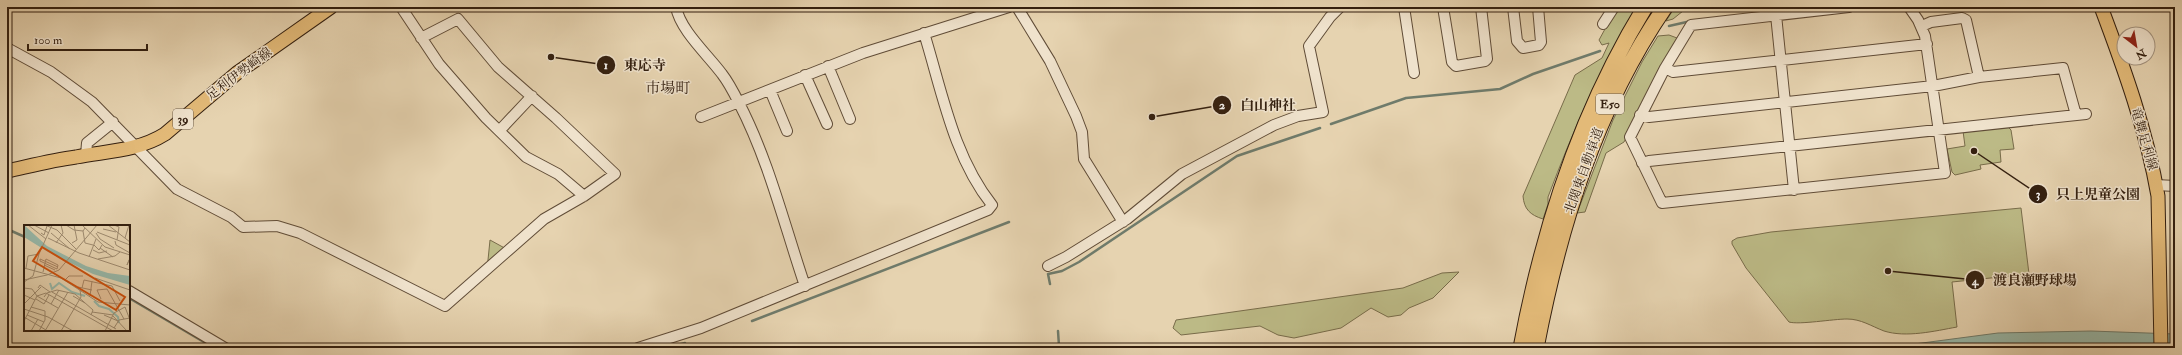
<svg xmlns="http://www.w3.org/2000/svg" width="2182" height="355" font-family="'IM FELL Double Pica','Noto Serif JP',serif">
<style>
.green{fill:#bcba86;stroke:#786c4a}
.water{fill:#97b8a9;stroke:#6f7b6b}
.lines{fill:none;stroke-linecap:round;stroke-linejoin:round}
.stream{stroke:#6f7b6b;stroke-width:2.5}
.minor-casing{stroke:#604c37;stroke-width:12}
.major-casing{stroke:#331f0f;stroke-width:15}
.highway-casing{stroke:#331f0f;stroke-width:17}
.minor{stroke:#efe2cc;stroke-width:10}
.major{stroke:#e3ba78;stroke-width:13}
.highway{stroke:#e3ba78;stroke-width:15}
.labels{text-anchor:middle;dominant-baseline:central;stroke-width:3;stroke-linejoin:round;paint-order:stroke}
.shield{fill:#efe2cc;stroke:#6b5a48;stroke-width:1}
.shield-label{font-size:12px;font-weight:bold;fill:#331f0f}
.street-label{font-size:13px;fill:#331f0f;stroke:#efe2cc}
.quarter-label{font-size:15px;fill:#331f0f;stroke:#efe2cc}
.inset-river{fill:none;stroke:#97b8a9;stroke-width:2}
.inset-road{fill:none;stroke:#9e8b70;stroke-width:1}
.view{fill:#cd500c;fill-opacity:0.15;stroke:#cd500c;stroke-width:2}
.inset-edge{fill:none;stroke:#331f0f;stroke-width:2}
.leader{fill:none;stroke:#331f0f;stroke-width:1.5}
.callout-dot{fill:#331f0f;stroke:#efe2cc;stroke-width:1.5}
.mark-label{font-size:12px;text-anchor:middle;font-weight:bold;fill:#fff}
.callout-label{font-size:14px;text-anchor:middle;font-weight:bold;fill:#331f0f;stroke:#efe2cc;stroke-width:3;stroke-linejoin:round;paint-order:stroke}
</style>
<rect width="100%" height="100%" fill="#e6d3b0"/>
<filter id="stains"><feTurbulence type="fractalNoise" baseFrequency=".005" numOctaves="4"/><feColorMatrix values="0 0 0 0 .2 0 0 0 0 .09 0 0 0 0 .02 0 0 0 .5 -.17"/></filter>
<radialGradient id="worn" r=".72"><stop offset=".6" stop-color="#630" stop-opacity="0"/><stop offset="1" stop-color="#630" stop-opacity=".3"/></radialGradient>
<path class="green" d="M1617 7H1637C1600 67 1573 131 1548 197V204L1543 219C1530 215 1524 209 1523 196L1575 75 1602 58 1609 43 1602 45 1599 40Z
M1675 7H1688L1673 19 1666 21Z
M1669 35 1677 38 1624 142 1606 153 1585 212 1577 213 1613 120 1642 62 1658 36Z
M2007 126 2011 130 2014 149 2000 150 2001 162 1980 165 1981 169 1955 175 1952 172 1947 149 1965 146 1963 131Z
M2021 208 2029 274 1952 282 1957 327C1935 331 1906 338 1884 331 1871 326 1861 319 1847 319 1833 319 1799 325 1789 322L1746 268 1732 244V241L1737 238 1771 232Z
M490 240 510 251 487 270Z
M1459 272 1433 298 1409 308 1401 315 1388 317 1371 308 1341 328 1294 338 1278 335 1260 326 1181 335 1173 328 1176 320 1403 288 1442 273Z"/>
<path class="water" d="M2091 331 2175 334V348H1884L1998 333Z"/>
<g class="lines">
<path class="stream" d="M2001 7H2008
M1669 26 1691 21
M1331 124 1406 98 1500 89 1533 74 1600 51
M7 229 25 237
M1050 284 1048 274 1062 271 1079 262 1237 156 1320 128
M129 298 214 348
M752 321 1009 222
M666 348 685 343
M1053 348 1059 346 1058 331"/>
<g class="minor-casing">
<path id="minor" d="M401 7 439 64 486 118 526 157 558 174 584 196
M676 7C680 30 708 55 722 74 729 83 734 93 739 103 769 161 784 224 805 286
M1017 7 1050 61 1076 116 1082 132 1084 159 1123 222
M1404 7 1414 73
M1443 7 1452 62 1456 66 1485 61 1487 59 1481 7
M1513 7 1517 41 1523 48 1539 45 1541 42 1538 7
M1849 7 1691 25 1665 68 1630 137 1662 203 1945 173 1925 36 1918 20 1909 7
M1776 15 1794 190
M1603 24 1614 7
M1922 26 1931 22 1962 18 1966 20 1979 77
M7 48 51 72 92 102 177 189 231 217 243 227 277 226 300 233 445 306 544 219 584 196 615 174 556 118 498 67 458 19 421 38
M828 66 850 119
M1665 68 1673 72 1927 44
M805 75 827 124
M770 90 787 131
M1640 115 1649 117 1933 86 1979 77 2063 68 2076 115
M701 117 863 53 1009 7
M500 130 532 96
M86 155 87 143 113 122
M1642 163 1649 161 2086 114
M2156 185 2175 186
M1048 266 1066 257 1127 219 1182 174 1274 125 1298 116 1323 112 1309 46 1330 17 1340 7
M129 291 225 348
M638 348 701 328 988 210 992 205C953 156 942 91 924 33"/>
</g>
<g class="major-casing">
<path id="major" d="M2101 7C2124 68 2147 132 2158 196L2161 348
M7 171C30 166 53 160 76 157 107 151 138 151 165 134L237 73 331 7"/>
</g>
<g class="highway-casing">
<path id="highway" d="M1521 348C1543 229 1582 110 1645 7
M1536 348C1559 228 1595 109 1665 7"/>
</g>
<use href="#minor" class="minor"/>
<use href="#major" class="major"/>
<use href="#highway" class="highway"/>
</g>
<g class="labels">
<g class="shield">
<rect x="1596" y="94" width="28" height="20" rx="3"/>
<rect x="173" y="109" width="20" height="20" rx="3"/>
</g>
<g class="shield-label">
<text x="1610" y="104">E50</text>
<text x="183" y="119">39</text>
</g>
<g class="street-label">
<text transform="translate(239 74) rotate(-37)">足利伊勢崎線</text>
<text transform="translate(2144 139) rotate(74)">竜舞足利線</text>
<text transform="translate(1584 171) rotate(-70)">北関東自動車道</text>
</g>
<g class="quarter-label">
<text x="668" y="88">市場町</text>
</g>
</g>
<g transform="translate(24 225)">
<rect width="106" height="106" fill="#e6d3b0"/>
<path d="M0 0 23 21 62 41 84 48 106 51V60L69 49 24 27 0 12Z" fill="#97b8a9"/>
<path class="inset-river" d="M26 58 28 64 35 58 48 67 61 71M70 76 75 81 85 84 94 92 95 98"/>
<path class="inset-road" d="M4 0 22 14M10 0 25 8M21 0 33 5 52 24M42 0 50 5 59 6M58 0 81 22 106 30M84 0 106 17M90 0 95 2 93 15M61 3 59 6 61 18 69 20M79 4 92 7M73 7 106 20M17 8 20 10 23 1M27 8 46 24M72 8 76 14 90 23M24 13 55 28 106 45M101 13 105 0M91 16 92 20 106 28M32 18 39 8 37 0M48 18 53 15 50 0M70 20 75 25 78 20M76 23 89 32M69 25 75 28 83 26M65 32 72 14M16 34V36L33 44M16 34 34 42M74 34 91 31 96 27M105 35 103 40 106 33M20 40 31 45M0 43 37 53 74 77 106 80M2 43 4 31 15 29M19 47 22 34 34 40 33 44M71 53 106 65M0 55 23 50 35 45 73 0M41 55 45 51H59M0 57 9 51 15 29 28 0M54 62 68 65M0 63 8 64 13 71 34 83M14 63 16 60 26 67M58 63 60 55 88 61 96 76M28 67 92 104M0 70 11 75M49 71 61 78M66 71 68 56M20 72 23 68 33 65 51 69 69 85 67 90M12 74 20 79 25 70M77 74 73 65 83 64 100 94M0 79 17 62M27 79 35 65M7 82 21 86V95L15 106M101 82 106 95M0 84 24 92 49 106M68 87 89 90M3 90 20 97M80 90 94 96M89 91 103 106M0 92 22 105M0 96 13 71 22 68 89 106M90 103 95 95 106 93M7 106 14 94M21 106 44 67M37 106 57 72 56 65M81 106 90 88 101 82"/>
<path class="view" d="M18 22 101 72 92 85 9 36Z"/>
<rect width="106" height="106" class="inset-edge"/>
</g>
<path class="leader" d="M551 57L606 65M1152 117L1222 105M1974 151L2038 194M1888 271L1975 280"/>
<g class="callout-dot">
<circle cx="551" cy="57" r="4"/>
<circle cx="1152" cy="117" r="4"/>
<circle cx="1974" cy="151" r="4"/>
<circle cx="1888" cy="271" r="4"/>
<circle cx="606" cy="65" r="10"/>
<circle cx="1222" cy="105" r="10"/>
<circle cx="2038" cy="194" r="10"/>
<circle cx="1975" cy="280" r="10"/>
</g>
<g class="mark-label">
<text x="606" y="69">1</text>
<text x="1222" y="109">2</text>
<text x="2038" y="198">3</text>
<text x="1975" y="285">4</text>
</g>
<g class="callout-label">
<text x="645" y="70">東応寺</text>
<text x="1268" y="110">白山神社</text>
<text x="2098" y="199">只上児童公園</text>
<text x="2035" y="285">渡良瀬野球場</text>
</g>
<rect width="2182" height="355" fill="none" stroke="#e6d3b0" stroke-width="24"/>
<rect x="8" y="8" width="2166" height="339" fill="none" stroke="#331f0f" stroke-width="2"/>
<rect x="12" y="12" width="2158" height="331" fill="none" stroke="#331f0f"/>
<g transform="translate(2136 46) rotate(149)"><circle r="19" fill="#efe2cc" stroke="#a49480"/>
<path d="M0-3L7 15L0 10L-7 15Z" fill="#8f2418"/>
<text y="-6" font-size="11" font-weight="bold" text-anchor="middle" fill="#331f0f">N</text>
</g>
<path d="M28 44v6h119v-6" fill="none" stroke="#331f0f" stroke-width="2"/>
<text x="34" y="44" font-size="12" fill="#331f0f" stroke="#efe2cc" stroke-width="3" paint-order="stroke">100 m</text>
<rect width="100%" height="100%" filter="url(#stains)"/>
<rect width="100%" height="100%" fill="url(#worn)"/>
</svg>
